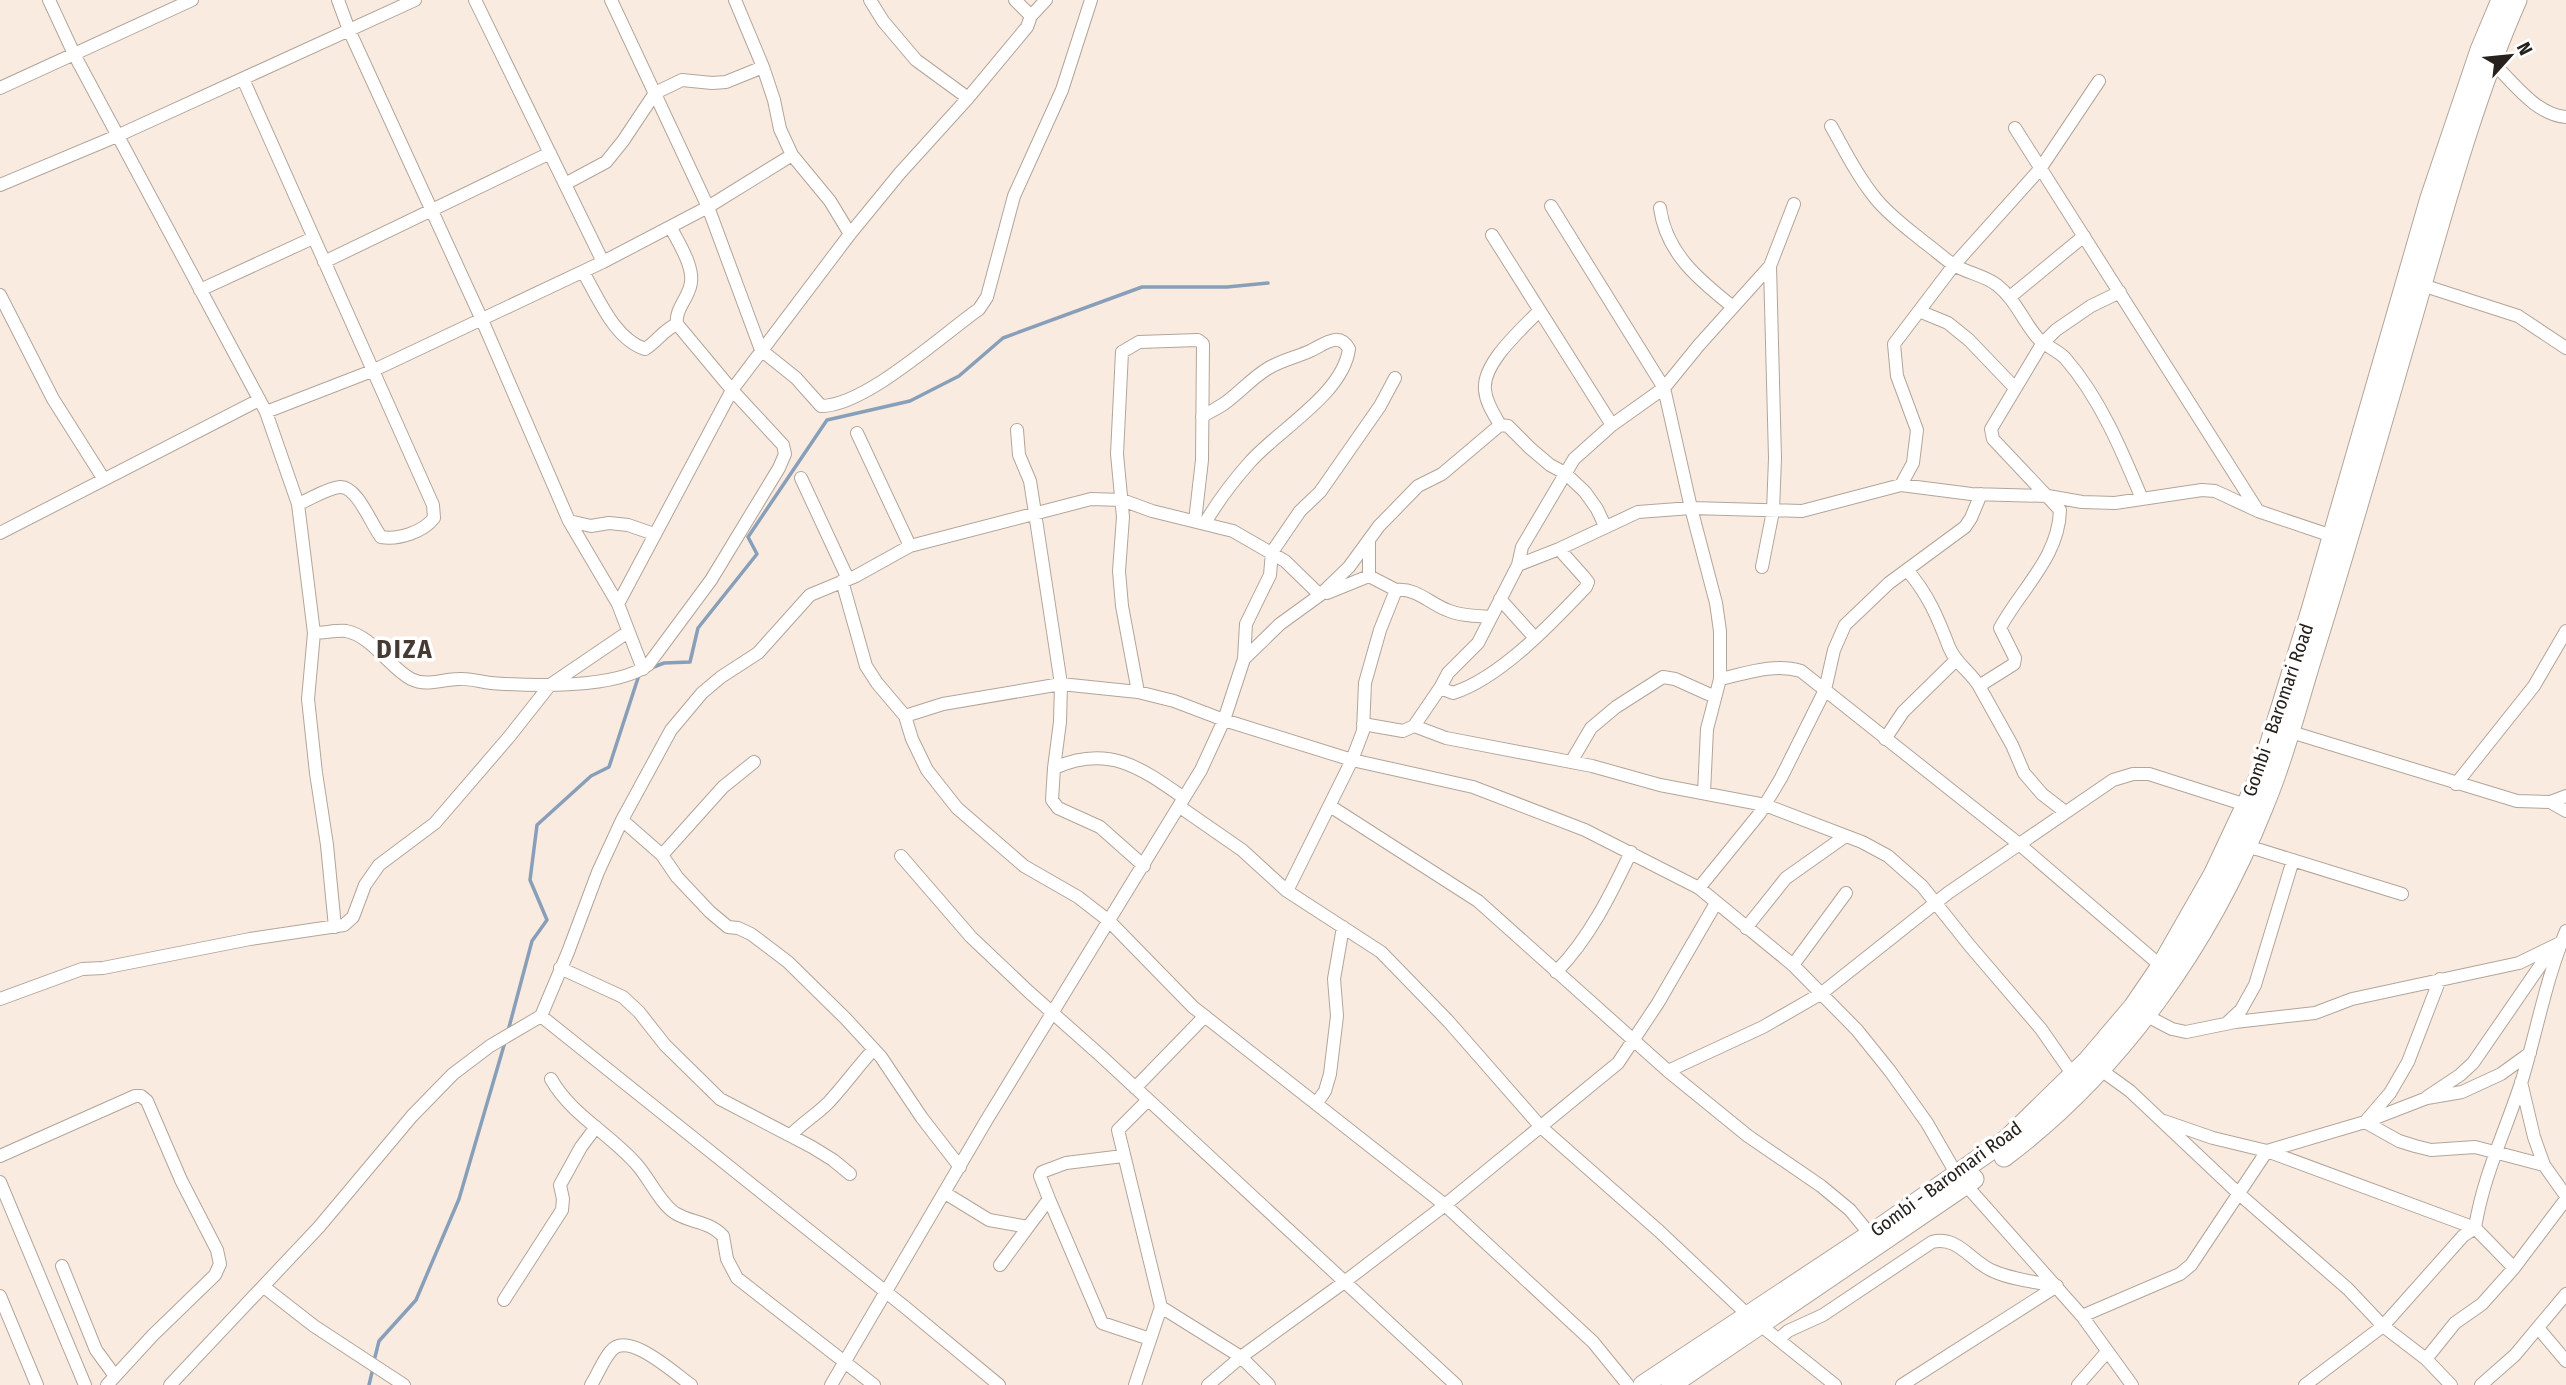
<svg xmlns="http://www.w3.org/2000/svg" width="2566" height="1385" font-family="'Fira Sans Condensed',sans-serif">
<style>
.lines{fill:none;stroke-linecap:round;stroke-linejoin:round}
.stream{stroke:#889fba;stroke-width:3.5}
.street-casing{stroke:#b2a59a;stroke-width:14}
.primary-casing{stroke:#b2a59a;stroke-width:21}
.street{stroke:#fff;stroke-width:12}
.primary{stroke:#fff;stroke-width:19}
.labels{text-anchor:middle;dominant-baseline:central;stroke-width:7;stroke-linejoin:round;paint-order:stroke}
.street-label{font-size:19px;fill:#27211d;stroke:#fff}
.district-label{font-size:26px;font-weight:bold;letter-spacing:2px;fill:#463b32;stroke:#fff}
</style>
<rect width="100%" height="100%" fill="#f9ebe0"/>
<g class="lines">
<path class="stream" d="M651 668 664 663 690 662 698 628 757 554 748 537 827 420 910 401 959 376 1003 338 1142 287H1227L1268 283
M508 1031 532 941 547 920 530 880 537 825 591 776 609 767 639 675
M374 1361 379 1341 416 1300 459 1199 505 1042
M369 1385 373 1368"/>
<g class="street-casing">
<path id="street" d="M49 0 75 56 266 412 298 504 314 633 308 699 316 773 327 845 335 927
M338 0 349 30 482 320 569 521 591 526 609 523 628 525 654 534
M475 0 603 262
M611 0 708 207 761 350 796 378 821 406C865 406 941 336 979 309L987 297 1014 196 1062 90 1091 0
M735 0 763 67 774 100 780 129 792 155 830 201 850 234
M870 0 883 21 916 60 968 98
M1015 0 1031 16
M2492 62C2513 82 2536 115 2566 117
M243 79 433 505 434 518C423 532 399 540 381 537 371 524 357 486 340 487 327 488 311 499 298 504
M0 88 192 0
M1831 126C1845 151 1858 177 1876 199 1890 216 1907 228 1924 242 1934 249 1943 258 1954 265 1967 273 1984 275 1997 285 2015 299 2022 319 2036 336 2044 346 2056 349 2065 358 2100 398 2122 451 2142 499
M2015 128 2258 511
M565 184 606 162 623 141 655 93 682 80 712 83 726 82 763 67
M0 185 117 136 415 0
M1551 206 1664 388 1691 508 1716 603 1720 631V679L1707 729 1704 793
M1660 208C1666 253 1699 280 1733 307
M1492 235 1612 425
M324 262 550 153
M583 272C598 297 614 339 645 349 657 342 663 330 677 324
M2422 285 2518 316 2566 348
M200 290 313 238
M0 295 53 399 103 478
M2010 297 2084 236
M1919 311 1948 323 1969 340 2014 387
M266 412 372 371 603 262 708 207 792 155
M1202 417C1209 412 1218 408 1225 403 1240 392 1251 379 1267 369 1281 360 1298 357 1312 350 1325 344 1339 331 1349 349 1343 394 1278 430 1250 462 1233 481 1218 501 1205 523
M1500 425C1494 414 1486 403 1485 390 1482 363 1522 329 1539 311
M1017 430 1019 455 1030 481 1035 513 1061 684 1060 722 1054 768C1108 744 1140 767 1184 798
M857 433 910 546
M801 478 848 579
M1901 485 1913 463 1917 430 1897 376 1894 344 1954 265 2040 169 2099 81
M569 521 618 604 643 669
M0 533 259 400
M1559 549 1584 577 1588 582 1586 587C1552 623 1500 678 1453 693L1440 688 1414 726 1446 738 1592 766 1660 785 1765 805 1862 842 1888 856 1922 886 1970 946 2041 1029 2073 1075
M1518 565 1522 547 1574 459 1612 425 1664 388 1699 345 1770 266
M1762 567 1773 511 1775 458 1770 266 1794 204
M1907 570C1928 594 1938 618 1949 647 1955 663 1971 672 1979 686
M1369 576V542
M842 581 866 666 877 683 905 716 912 739 927 770 957 808 1024 866 1078 897 1109 921 1193 1007 1445 1205 1593 1342 1628 1385
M1396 590C1417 588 1429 603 1447 610 1460 616 1477 616 1491 617
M1500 599 1535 638
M618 604 732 390 850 234 900 173 968 98 1027 27 1031 16 1046 0
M314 633C324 633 337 630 346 631 372 636 389 667 411 679 427 687 442 679 459 679 469 678 480 682 491 683 531 686 616 689 648 665L711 580 779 468 785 454 783 445 732 390 677 324C675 310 686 301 690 287 696 269 679 244 671 228
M1244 659 1246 624 1270 575 1272 552 1300 511 1320 492 1380 406 1395 378
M1720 679C1747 673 1774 663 1801 671L2019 844 2161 966
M1440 688 1448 673 1478 643 1518 565 1559 549 1638 512 1691 508 1802 511 1901 485 1971 494 2048 496 2082 502 2115 503 2202 490 2215 491 2258 511 2332 536
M1138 692 1122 606 1119 571 1123 517 1117 454 1122 352 1139 342 1198 340 1203 344 1202 460 1195 521
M905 716 943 704 1061 684 1138 692 1174 701 1224 720 1244 659 1280 624 1320 595 1349 567 1379 526 1418 486 1442 474 1500 425 1508 426 1530 448 1550 465 1565 473 1585 492 1597 509 1605 526
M1363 724 1403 731 1414 726
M2291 732 2517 801 2550 802 2566 796
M1885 739 1903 712 1956 660
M1571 762 1591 728 1616 707 1663 677 1675 679 1715 697
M1054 768 1052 800 1058 808 1100 827 1144 866
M2456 784 2534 686 2566 631
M2550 802 2566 811
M1330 806 1478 901 1668 1071 1748 1136 1821 1186 1850 1210 1873 1238
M1180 807 1242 850 1287 891 1381 952 1449 1022 1541 1127 1659 1231 1749 1316 1835 1385
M2064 811 2042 794 2024 773 2012 745 1979 686 2014 664 2015 658 2000 628C2021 589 2059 557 2060 510L1993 439 1991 429 2042 344 2056 330 2091 306 2120 292
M622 820 662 855 677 877 710 912 728 927 738 928 751 934 788 962 846 1019 881 1057 922 1118 960 1167
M2247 847 2260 850 2402 894
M662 855 723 787 754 762
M901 856 971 937 1029 992 1100 1055 1456 1385
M1699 888 1760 813 1781 778 1825 690 1834 650 1845 625 1889 583 1965 527 1971 518 1981 494
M1287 891 1352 760 1363 731 1365 683 1380 630 1396 590 1369 576 1327 593
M1746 928 1786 878 1844 837
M1793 965 1846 893
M560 968 623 997 639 1012 665 1045 720 1099 812 1147 833 1160 850 1174
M1556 972C1589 939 1611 894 1631 852
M2440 979 2408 1062 2390 1093 2365 1122 2399 1141 2415 1146 2431 1150 2475 1147 2544 1165 2566 1196
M0 999 82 969 103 968 250 939 344 925 353 917 365 885 379 865 435 823 509 737 550 685 628 632
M2145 1015 2172 1029 2186 1032 2235 1022 2315 1013 2352 999 2519 963 2562 942
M541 1016 906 1308 999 1385
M2227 1023 2241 1010 2255 985 2293 860
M2094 1065 2130 1091 2238 1193 2348 1289 2383 1326 2426 1359 2451 1385
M1668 1071 1763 1027 1822 993 1948 893 2113 780 2133 774H2149L2246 805
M551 1079C572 1116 611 1134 638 1166 650 1180 660 1203 675 1213 691 1223 709 1221 723 1236L727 1259 737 1278 874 1385
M2521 1082 2534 1137 2544 1165
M1135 1088 1205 1016
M2427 1097 2460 1075 2473 1063 2551 950
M1316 1104 1325 1091 1330 1074 1337 1016 1334 979 1343 927
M2164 1121 2213 1138 2267 1151 2475 1228 2514 1268
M791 1135C802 1123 816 1115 828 1103 844 1086 858 1066 874 1049
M0 1156 135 1096H141L147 1101 181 1180 217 1250 220 1264 215 1275 153 1335 107 1385
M0 1182 85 1385
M945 1193 989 1220 1028 1227 1049 1199 1040 1176 1042 1172 1066 1163 1123 1156
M1049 1199 1102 1323 1150 1339
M1000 1265 1028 1227
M62 1266 96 1350 115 1376
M264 1287 314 1326 404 1385
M0 1296 37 1385
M504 1300 562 1210 563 1199 560 1185 581 1147 596 1127
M1161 1307 1241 1357 1269 1385
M2082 1316 2180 1274 2191 1265 2267 1151 2365 1122 2427 1098 2462 1092 2501 1074 2530 1053
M2539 1329 2566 1361
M1779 1339 1788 1331 1823 1315 1932 1242C1958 1235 1971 1262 1993 1271 2013 1280 2036 1282 2057 1286
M2426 1359 2455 1323 2482 1304 2514 1268 2566 1199
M170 1385 319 1227 412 1116 453 1074 490 1046 541 1016 568 952 598 872 622 820 671 730 702 693 721 677 758 653 810 595 856 576 910 546 1091 499 1122 500 1152 511 1233 531 1285 561 1320 595
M591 1385C598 1374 603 1360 611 1351 628 1330 674 1373 691 1385
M831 1385 986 1121 1201 770 1224 720 1352 760 1473 787 1585 830 1699 888 1793 965 1857 1030 1890 1071 1927 1123 1957 1175 2082 1316 2132 1385
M1135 1385 1161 1307 1118 1130 1148 1100
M1208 1385 1241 1357 1343 1283 1445 1205 1618 1063 1658 1003 1716 903
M1902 1385 2057 1286
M2078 1385 2106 1353
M2305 1385 2383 1326 2463 1236 2475 1228C2483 1176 2506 1130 2522 1080 2537 1030 2546 979 2566 931
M2481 1385 2515 1355 2566 1294"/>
</g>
<g class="primary-casing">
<path id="primary" d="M2004 1157C2121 1069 2209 943 2263 808 2283 760 2296 710 2311 661 2350 537 2385 413 2421 288 2449 191 2476 93 2517 0
M1643 1385 1871 1234 2007 1139 2088 1060 2133 1007 2161 966 2213 875 2260 775 2311 610 2430 198 2480 50 2501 0
M1671 1385 1974 1179"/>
</g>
<use href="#street" class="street"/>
<use href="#primary" class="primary"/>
</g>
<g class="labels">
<g class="street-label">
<text transform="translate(2278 710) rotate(-71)">Gombi - Baromari Road</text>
<text transform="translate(1946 1179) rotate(-36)">Gombi - Baromari Road</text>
</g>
<g class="district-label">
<text x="405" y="649">DIZA</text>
</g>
</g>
<g transform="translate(2510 56) rotate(63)" stroke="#ffffff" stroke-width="5" paint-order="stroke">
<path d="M0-5L12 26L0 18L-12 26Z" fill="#27211d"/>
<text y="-10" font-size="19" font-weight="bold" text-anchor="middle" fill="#27211d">N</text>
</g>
</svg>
